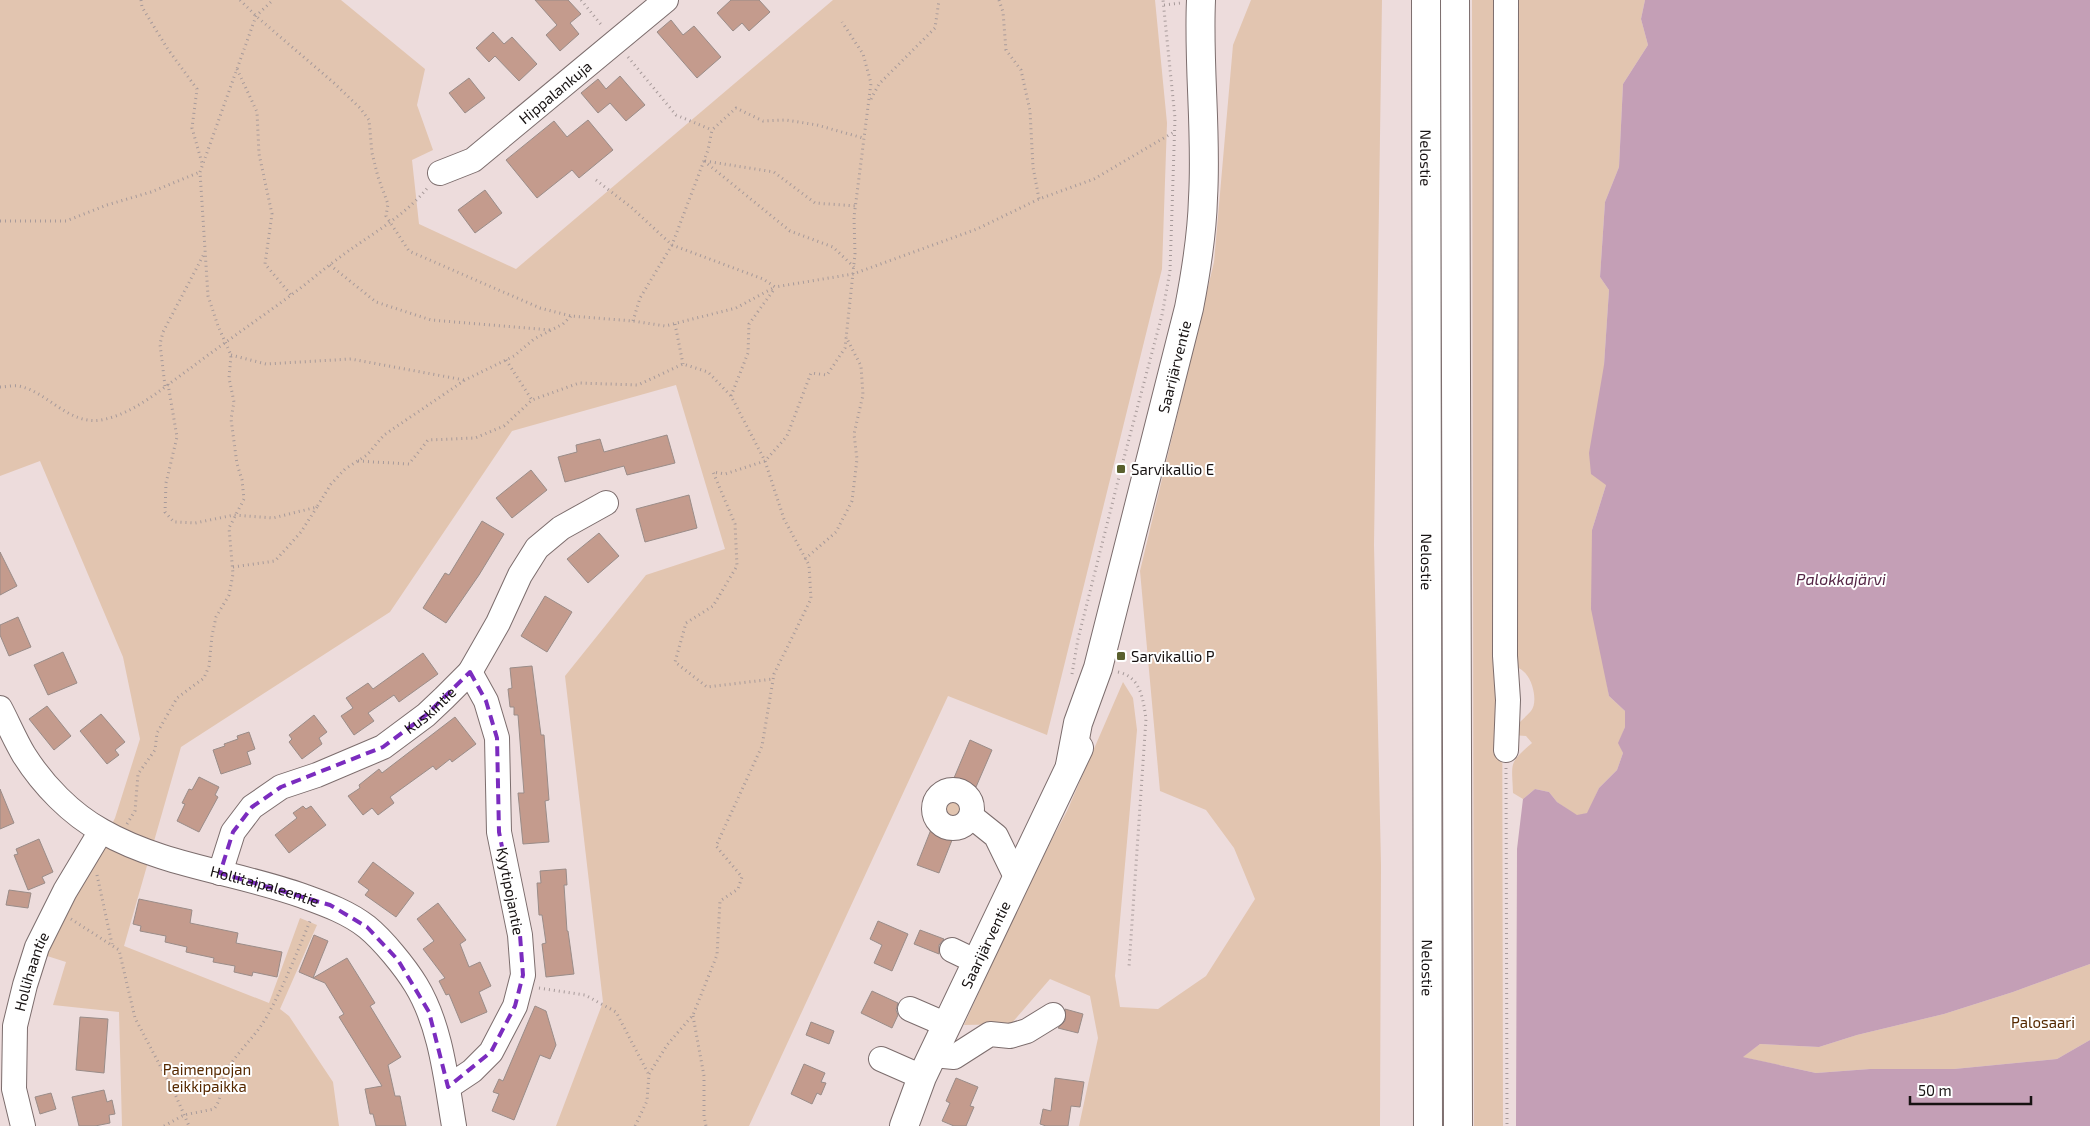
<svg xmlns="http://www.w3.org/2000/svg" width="2090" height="1126" font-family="'Exo 2',sans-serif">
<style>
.green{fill:#e2c5b0}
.water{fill:#c49fb6}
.building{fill:#c49b8d;stroke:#9a8c88}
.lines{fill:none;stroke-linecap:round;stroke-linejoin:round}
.minor-casing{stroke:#7c6d6d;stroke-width:26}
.major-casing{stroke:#7c6d6d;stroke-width:30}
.highway-casing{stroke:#7c6d6d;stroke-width:30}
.path{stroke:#a79a9a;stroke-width:3;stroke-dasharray:1 4;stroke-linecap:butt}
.minor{stroke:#fff;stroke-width:24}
.major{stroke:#fff;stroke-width:28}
.highway{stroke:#fff;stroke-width:28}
.marked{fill:none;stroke:#7b2cbf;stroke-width:4;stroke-dasharray:10 6;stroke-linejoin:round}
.poi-dot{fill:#5a602e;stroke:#fff;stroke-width:2}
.labels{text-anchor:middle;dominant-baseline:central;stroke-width:4;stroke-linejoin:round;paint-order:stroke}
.street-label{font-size:15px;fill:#171212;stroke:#fff}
.poi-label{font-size:15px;fill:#171212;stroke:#fff;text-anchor:start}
.park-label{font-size:15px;fill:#562900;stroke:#fff}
.water-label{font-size:16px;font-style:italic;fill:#552646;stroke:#fff}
</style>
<rect width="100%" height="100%" fill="#eddcdc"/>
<path class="green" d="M0 0H341L425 69 417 105 433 150 412 160 419 224 516 269 833 0H1155L1167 123 1162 269 1047 735 948 696 749 1126H556L603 1002 565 676 646 575 725 549 676 385 512 431 390 612 181 747 124 946 269 1003 300 918 317 925 280 1009 289 1016 333 1082 339 1126H122L119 1012 53 1005 66 962 44 955 115 818 140 739 123 657 40 461 0 476Z
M1251 0H1382L1374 545 1381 865 1380 1126H1079L1098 1038 1090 996 1050 979 1011 1024 964 1025 1028 884 1067 811 1123 682 1133 698 1137 730 1115 976 1120 1007 1158 1009 1206 976 1255 899 1234 848 1206 810 1160 791 1140 571 1214 262 1233 45Z
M1472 0H1501L1503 1126H1474Z
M1512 0H1645L1641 19 1648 45 1623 84 1619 167 1605 202 1600 277 1609 290 1604 365 1606 485 1592 530 1602 655 1609 696 1625 711V727L1619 743 1623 753 1617 770 1599 788 1588 813 1577 816 1557 802 1549 792 1535 789 1523 799 1513 793C1512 762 1508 764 1532 743L1526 736 1512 735C1515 724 1523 720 1531 711 1538 702 1533 682 1526 674 1523 670 1517 667 1513 664Z
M941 809a12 12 0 1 1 24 0a12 12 0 1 1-24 0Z
M2090 964V1040L2057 1059 1954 1069H1870L1816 1073 1742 1057 1760 1044 1819 1047 1857 1035 1944 1014 2013 992Z"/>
<path class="water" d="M1645 0H2090V964L2013 992 1944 1014 1857 1035 1819 1047 1760 1044 1743 1057 1816 1073 1870 1069H1954L2057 1059 2090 1040V1126H1516L1517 849 1523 799 1535 789 1549 792 1557 802 1577 815 1587 813 1599 788 1617 770 1623 753 1618 743 1625 727V711L1609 696 1591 609 1592 530 1606 485 1591 474 1589 453 1604 365 1609 290 1600 277 1605 202 1619 167 1623 84 1648 45 1641 19Z"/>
<path class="building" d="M535 0H568L581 14 570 23 579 34 560 51 546 35 557 25Z
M731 0H759L770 12 749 31 742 23 733 31 717 13Z
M671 20 683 35 694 26 721 57 697 78 657 32Z
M493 32 504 44 512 37 537 64 519 81 495 56 489 62 476 48Z
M620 76 645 105 626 121 610 103 598 113 581 93 598 79 606 89Z
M469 78 485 98 465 113 449 93Z
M588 120 613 150 579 178 572 170 537 198 506 160 554 121 567 137Z
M485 190 502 213 475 233 458 210Z
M667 435 675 463 627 475 624 466 565 482 558 457 577 452 576 445 600 439 604 452Z
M531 470 547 490 512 518 496 498Z
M689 495 697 528 645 542 636 509Z
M482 521 504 534 479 575 446 623 423 608 445 573 449 575Z
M599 533 619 556 588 583 567 559Z
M0 552 17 586 0 595Z
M545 596 572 612 547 652 521 636Z
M18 617 31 647 9 656 0 635V625Z
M63 652 77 683 48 695 34 665Z
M423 653 438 674 399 702 394 695 368 713 374 721 354 735 341 716 353 708 346 698 368 683 373 689Z
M532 666 541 735H544L549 800 545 801 549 842 523 844 518 793H524L518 715H514V707H510L508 689 512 688 510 668Z
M47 706 71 736 54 750 29 719Z
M101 714 125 742 115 750 119 755 107 764 80 731Z
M314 715 327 732 319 738 322 744 302 759 289 742 292 739 289 735Z
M455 717 476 744 452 762 450 759 436 770 433 766 390 797 394 803 378 815 372 808 363 815 348 796 360 788 359 785 379 769 382 773Z
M249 732 255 749 247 752 251 764 221 774 213 750 225 746 224 744 238 739 237 736Z
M970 740 992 750 976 787 954 778Z
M199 777 219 787 215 795 218 797 199 832 177 821 185 804 182 803 189 789 192 790Z
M0 789 14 823 0 829Z
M303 806 306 809 311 806 326 825 289 853 275 835 297 818 293 813Z
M932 827 954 835 939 873 917 865Z
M39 839 53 872 42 877 45 883 28 890 14 855 18 854 16 849Z
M373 862 414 893 396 917 365 895 369 890 358 882Z
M566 869 567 885H564L567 931H568L574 974 546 977 542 944 546 943 542 915H539L537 883H541L540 871Z
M9 890 31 893 28 908 6 905Z
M139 899 192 910 190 923 238 933 236 943 282 952 277 977 253 972 252 976 234 972 235 966 213 962 214 958 186 952 187 947 165 942 166 936 140 931 141 926 133 924Z
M438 903 466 940 460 944 469 967 480 962 491 986 479 992 487 1012 461 1023 449 994 446 995 439 981 445 978 423 949 434 941 417 919Z
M878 921 908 934 892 971 874 963 882 945 870 939Z
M920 930 944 939 939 945V954L914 944Z
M314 935 328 941 313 978 299 972Z
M347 958 375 1003 370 1006 401 1057 388 1065 395 1096H400L406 1126H376L373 1114H370L365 1089 382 1086 339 1017 344 1014 325 983 313 978Z
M872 991 898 1003 896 1010 898 1015 892 1028 861 1013Z
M535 1006 546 1011 556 1045 550 1059 540 1055 514 1120 492 1111 499 1094 493 1092 499 1079 503 1081Z
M1065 1009 1083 1014 1078 1033 1058 1028 1065 1021Z
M80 1017 108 1019 104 1073 76 1070Z
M811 1022 834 1031 829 1044 806 1035Z
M804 1064 825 1073 821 1082 826 1083 821 1095 817 1093 812 1104 791 1094Z
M956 1078 978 1087 970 1106 974 1107 966 1126H954L942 1121 950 1103 946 1101Z
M1055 1078 1084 1082 1080 1107 1071 1106 1068 1126H1046L1040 1124 1043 1109 1051 1111Z
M104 1090 107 1102 112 1100 115 1114 109 1115 110 1123 95 1126H79L72 1097Z
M51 1093 56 1109 40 1114 35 1097Z"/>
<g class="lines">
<g class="minor-casing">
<g id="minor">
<path d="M1506 0 1505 656 1508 700 1506 750"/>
<path id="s1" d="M440 173 473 160 666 0"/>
<path id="s2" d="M0 708C8 723 15 740 24 755 43 785 71 814 102 831 163 866 236 872 303 896 325 904 348 912 367 927 383 940 405 967 416 985 441 1026 446 1079 454 1126"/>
<circle cx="953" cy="809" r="19"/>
<path d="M971 816 996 836 1017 879"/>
<path id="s3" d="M220 873 233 832 252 807 281 787 317 775 383 747 426 715 444 698 470 672 498 623 520 575 537 548 561 528 606 503"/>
<path d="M952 950 977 962"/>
<path d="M910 1009 947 1025"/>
<path d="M933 1055 954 1057 990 1034 1010 1036 1027 1031 1053 1015"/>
<path d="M881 1059 922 1077"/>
<path d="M448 1087 472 1071 491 1052 515 1006 523 975 520 935 499 832 497 738 486 701 470 672"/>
<path id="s4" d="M23 1126 14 1089 15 1026 25 985 37 947 65 891 101 831"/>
</g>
</g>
<g class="major-casing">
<g id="major">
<path id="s5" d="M1070 765 1078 723 1098 668 1189 308C1196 272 1202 235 1203 198 1207 132 1198 66 1201 0"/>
<path id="s6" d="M904 1126 922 1077 1079 748"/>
</g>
</g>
<g class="highway-casing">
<g id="highway">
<path id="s7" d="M1426 0 1428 1126"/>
<path d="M1455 0 1458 1126"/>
</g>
</g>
<path class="path" d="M141 0 142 7 167 48 197 89 192 128 202 163
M240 0 256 16 334 83 360 108 369 120 372 153 378 177 388 204 386 216 409 251 540 308 571 316 633 321 665 326 736 308 775 287
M581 0 603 27
M999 0 1003 12 1006 50 1021 70 1030 111 1033 167 1039 199
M1164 5 1181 3
M628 57 676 115 712 130
M237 69 257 112 259 154 272 214 265 264 291 295
M871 99 879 84 935 28 939 0
M704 161 790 231 833 247 854 267
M705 161 774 172 815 203 856 206
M596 180 632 208 672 245 763 279 775 287 853 274 977 229 1039 199 1094 179 1174 132
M0 221H66L107 205 151 192 200 172
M330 265 376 302 431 320 551 330
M633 321 640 298 672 245 708 150 712 130 736 108 763 121 786 120 817 125 863 138
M675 324 683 364
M231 355 266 364 351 359 464 380
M506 360 532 400
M168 384 177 437 166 483 165 512 174 522 195 523 234 515 273 518 317 507 331 484 345 469 367 455 384 435 465 380 514 356 534 339 563 324 571 316
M165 386 160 344 163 332 204 254
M0 387C6 387 13 385 19 386 48 392 68 425 101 420 135 414 165 386 192 367 224 343 257 320 290 296 309 282 327 266 347 252 375 232 407 214 429 186
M731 396 748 353 749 324 775 288
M358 461 409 464 428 440 475 438 504 426 532 400 579 383 638 385 683 364 708 372 731 396 765 461 725 474 713 472 735 524 737 566 713 606 686 623 675 662 707 687 773 679
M805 559 836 532 852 501 857 459 854 434 863 395 861 366 846 337
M233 567 275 561 301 532 317 507
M1118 672C1141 677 1143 699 1146 719L1129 967
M1072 674 1078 639 1121 469 1162 315 1170 271 1175 118 1163 0
M1506 768 1507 1126
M127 824 135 811 138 774 155 750 157 733 177 698 204 678 209 666 212 636 216 617 229 595 233 574 229 528 244 499 242 480 237 464 231 419 234 402 229 378 231 355 218 326 208 296 200 172 256 16 273 0
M97 875 112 944
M71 919 119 950 135 1018 175 1094 189 1126
M539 988 585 995 616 1012 648 1073
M693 1016 704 1076V1116L706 1126
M164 1126 184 1115 214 1109C223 1098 220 1083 227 1070 238 1051 255 1037 266 1018 284 986 297 952 311 919
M635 1126 647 1101 649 1074 667 1045 693 1015 717 955 720 901 738 889 742 877 716 846 762 746 774 674 811 599 809 565 784 519 765 461 787 436 811 373 827 375 845 348 855 254 854 217 871 83 863 54 842 22"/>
<use href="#minor" class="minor"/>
<use href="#major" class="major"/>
<use href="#highway" class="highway"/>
</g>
<path class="marked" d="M470 672 486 701 497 738 499 832 520 935 523 975 515 1006 491 1052 448 1087 429 1012 398 960 367 927 330 905 220 873 233 832 252 807 281 787 383 747 426 715Z"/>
<g class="poi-dot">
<rect x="1116" y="464" width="10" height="10" rx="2.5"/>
<rect x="1116" y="651" width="10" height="10" rx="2.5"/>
</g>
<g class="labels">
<g class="street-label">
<text stroke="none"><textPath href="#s1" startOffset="142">Hippalankuja</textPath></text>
<text stroke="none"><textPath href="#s7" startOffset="158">Nelostie</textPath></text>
<text stroke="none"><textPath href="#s5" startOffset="412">Saarijärventie</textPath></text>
<text stroke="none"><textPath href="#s7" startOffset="562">Nelostie</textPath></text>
<text stroke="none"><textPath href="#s3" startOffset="279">Kuskintie</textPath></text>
<text stroke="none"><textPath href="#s2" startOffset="335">Hollitaipaleentie</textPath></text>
<text transform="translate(511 891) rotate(79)">Kyytipojantie</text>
<text stroke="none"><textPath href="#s6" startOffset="199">Saarijärventie</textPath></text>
<text stroke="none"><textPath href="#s7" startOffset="968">Nelostie</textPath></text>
<text stroke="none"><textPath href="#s4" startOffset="158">Hollihaantie</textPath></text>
</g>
<g class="poi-label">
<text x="1131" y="469">Sarvikallio E</text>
<text x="1131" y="656">Sarvikallio P</text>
</g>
<g class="park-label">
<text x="2043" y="1022">Palosaari</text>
<text x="207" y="1069">Paimenpojan<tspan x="207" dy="17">leikkipaikka</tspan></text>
</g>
<g class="water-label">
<text x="1841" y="578">Palokkajärvi</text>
</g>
</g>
<path d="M1910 1096v8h121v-8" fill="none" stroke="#171212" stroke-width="2.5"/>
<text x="1918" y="1096" font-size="15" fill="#171212" stroke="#ffffff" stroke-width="4" paint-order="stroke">50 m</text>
</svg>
